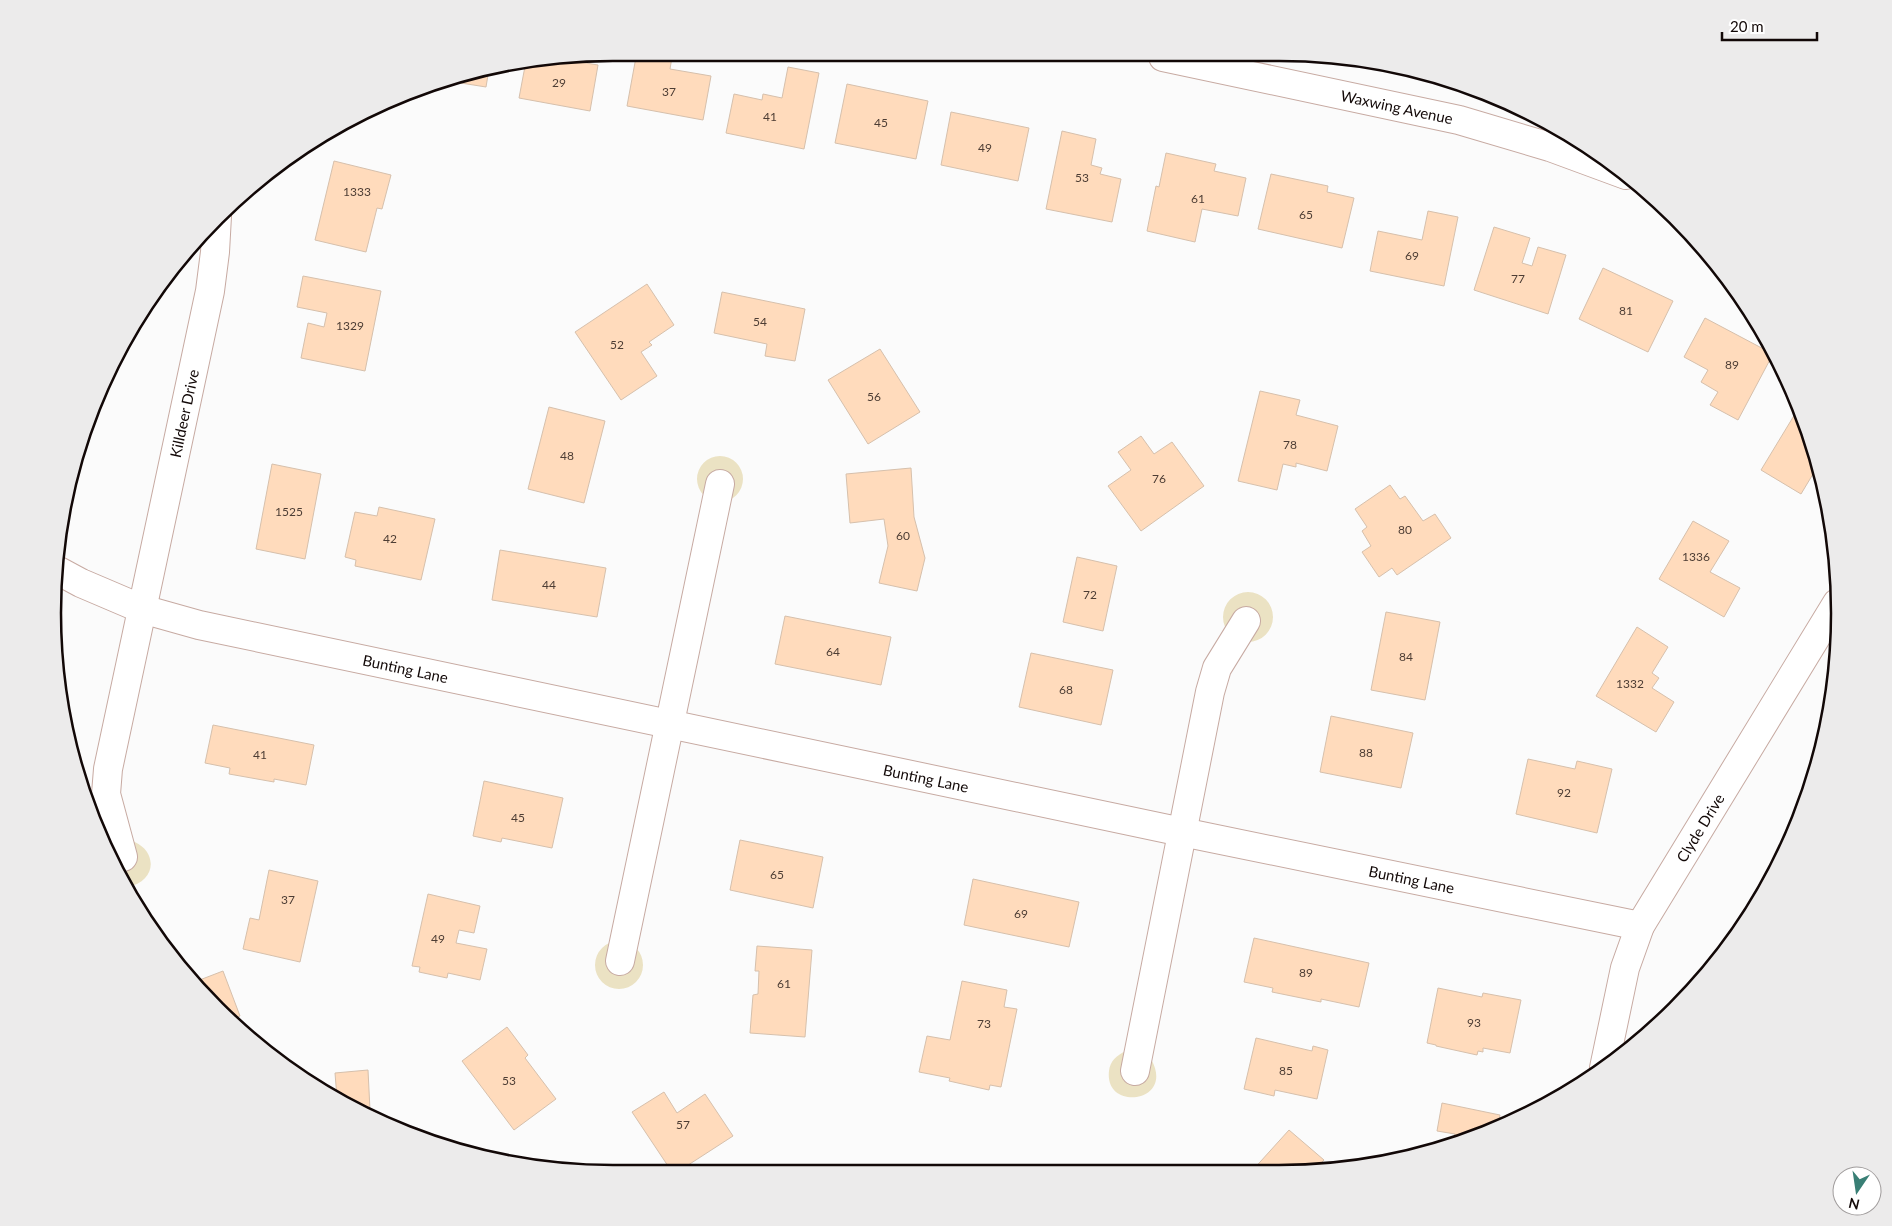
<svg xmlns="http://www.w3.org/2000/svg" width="1892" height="1226" font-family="Lato,sans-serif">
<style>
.green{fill:#ebe2c3}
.building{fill:#ffdbbc;stroke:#d6c0ac}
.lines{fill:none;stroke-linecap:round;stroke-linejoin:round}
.minor-casing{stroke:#c7aaa2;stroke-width:30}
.minor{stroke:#fff;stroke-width:28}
.labels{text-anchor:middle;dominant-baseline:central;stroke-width:4;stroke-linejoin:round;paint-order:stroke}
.number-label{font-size:12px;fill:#4d3d34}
.street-label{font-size:15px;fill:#120807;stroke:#fff}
.rim{fill:none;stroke:#120807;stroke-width:2.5}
</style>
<rect width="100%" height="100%" fill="#fbfbfb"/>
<path class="green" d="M697 479a23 23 0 1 1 46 0a23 23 0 1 1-46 0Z
M1223 617a25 25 0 1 1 50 0a25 25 0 1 1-50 0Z
M125 839C158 845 160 881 127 887L107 850Z
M595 965a24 24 0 1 1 48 0a24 24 0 1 1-48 0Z
M1126 1051 1151 1059C1176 1103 1104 1112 1109 1071 1110 1061 1117 1055 1126 1051Z"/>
<path class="building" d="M540 57H574V61L598 65 590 111 519 98 526 61Z
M636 57H672L670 69 711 76 703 120 627 106Z
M788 67 819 73 804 149 726 133 734 94 762 100 763 94 782 98Z
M489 69 486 87 442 80Z
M847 84 928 101 916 159 835 143Z
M951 112 1029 128 1018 181 941 165Z
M1062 131 1096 139 1091 165 1102 168 1100 174 1121 179 1112 222 1046 209Z
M1166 153 1216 164 1214 171 1246 178 1238 216 1202 209 1195 242 1147 231 1156 186 1159 187Z
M334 161 391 175 382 209 377 208 366 252 315 240Z
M1271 174 1328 186 1327 192 1354 198 1342 248 1258 229Z
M1428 211 1458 217 1444 286 1370 271 1378 231 1422 240Z
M1494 227 1530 238 1522 263 1532 266 1538 247 1566 255 1548 314 1474 290Z
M1603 268 1673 301 1648 352 1579 319Z
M303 276 381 291 365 371 301 358 308 323 324 327 327 313 297 307Z
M647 284 674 325 649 342 652 345 641 352 657 376 621 400 575 332Z
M722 292 805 309 795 361 765 356 767 344 714 333Z
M1705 318 1773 354 1738 420 1710 405 1718 392 1701 382 1708 370 1684 357Z
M880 349 920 412 868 444 828 380Z
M1260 391 1300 400 1296 415 1338 426 1327 471 1296 463V467L1283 464 1277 490 1238 481Z
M549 407 605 421 584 503 528 489Z
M1798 409 1819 464 1801 494 1761 470Z
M1141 436 1154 454 1172 442 1204 486 1141 531 1108 486 1131 470 1118 452Z
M272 464 321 474 305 559 256 549Z
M911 468 914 517 925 558 917 591 879 583 888 546 884 519 850 523 846 474Z
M1390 485 1400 499 1405 496 1423 521 1435 514 1451 538 1397 575 1392 568 1379 577 1362 552 1371 546 1362 531 1367 527 1355 509Z
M379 507 435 519 421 580 355 566 356 560 345 557 355 512 377 516Z
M1693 521 1729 541 1710 572 1740 588 1724 617 1659 579Z
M500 550 606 568 597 617 492 600Z
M1077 557 1117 566 1103 631 1063 622Z
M1386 612 1440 622 1425 700 1371 690Z
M785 616 891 637 881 685 775 664Z
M1637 627 1668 647 1652 673 1659 678 1652 688 1674 702 1656 732 1596 696Z
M1031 653 1113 670 1101 725 1019 707Z
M1331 716 1413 733 1401 788 1320 772Z
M213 725 314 745 306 785 274 779V782L229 774 230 768 205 763Z
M1528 759 1575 769 1577 761 1612 769 1597 833 1516 814Z
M484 781 563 798 552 848 502 838 501 842 473 836Z
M740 840 823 857 813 908 730 890Z
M269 870 318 881 300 962 243 949 250 918 259 920Z
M973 879 1079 902 1069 947 964 925Z
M428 894 480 906 474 933 459 930 456 943 487 949 480 980 448 973 447 978 419 972 420 967 412 966Z
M1254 938 1369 963 1359 1007 1321 999V1002L1272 992 1273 988 1244 982Z
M757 946 812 950 805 1037 750 1033 753 995 758 994 759 971H755Z
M223 971 240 1016 231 1020 197 981Z
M962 981 1007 990 1004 1007 1017 1009 1001 1087 990 1085 989 1090 949 1081 950 1078 919 1072 927 1036 950 1040Z
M1438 988 1482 997 1483 993 1521 1000 1510 1053 1483 1048V1052L1478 1051 1477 1055 1436 1046V1045L1427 1043Z
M507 1027 528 1055 525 1058 556 1099 514 1130 462 1061Z
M1256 1038 1312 1051 1313 1046 1328 1050 1317 1099 1275 1090 1274 1096 1244 1089Z
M368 1070 370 1110H360L337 1098 335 1073Z
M664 1092 677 1113 705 1094 733 1136 682 1169H670L632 1112Z
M1442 1103 1500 1115 1498 1127 1450 1145 1451 1141H1453L1455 1134 1437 1131Z
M1289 1130 1324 1160 1313 1172H1251Z"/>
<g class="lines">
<g class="minor-casing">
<g id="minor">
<path id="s1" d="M1163 57 1459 120 1550 147 1626 175"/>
<path id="s2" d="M55 569 81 583 142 609 199 625 1182 832 1640 926"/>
<path id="s3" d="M123 857 106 794 108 769 210 291 215 252 217 216"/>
<path d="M620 961 720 484"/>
<path id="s4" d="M1604 1068 1625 968 1640 926 1837 603"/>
<path d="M1135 1071 1210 692 1217 668 1246 621"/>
</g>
</g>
<use href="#minor" class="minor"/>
</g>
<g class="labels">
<g class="number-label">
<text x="559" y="82">29</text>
<text x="669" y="91">37</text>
<text x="770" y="116">41</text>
<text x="881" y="122">45</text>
<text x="985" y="147">49</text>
<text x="1082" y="177">53</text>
<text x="357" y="191">1333</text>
<text x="1198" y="198">61</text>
<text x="1306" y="214">65</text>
<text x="1412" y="255">69</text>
<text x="1518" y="278">77</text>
<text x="1626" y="310">81</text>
<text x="760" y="321">54</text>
<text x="350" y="325">1329</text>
<text x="617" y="344">52</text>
<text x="1732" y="364">89</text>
<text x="874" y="396">56</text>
<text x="1290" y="444">78</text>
<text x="567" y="455">48</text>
<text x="1159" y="478">76</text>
<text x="289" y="511">1525</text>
<text x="1405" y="529">80</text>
<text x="903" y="535">60</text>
<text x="390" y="538">42</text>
<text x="1696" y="556">1336</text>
<text x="549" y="584">44</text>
<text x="1090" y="594">72</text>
<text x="833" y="651">64</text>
<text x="1406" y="656">84</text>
<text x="1630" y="683">1332</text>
<text x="1066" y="689">68</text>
<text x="1366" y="752">88</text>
<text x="260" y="754">41</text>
<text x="1564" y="792">92</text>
<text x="518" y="817">45</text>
<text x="777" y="874">65</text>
<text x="288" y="899">37</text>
<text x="1021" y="913">69</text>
<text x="438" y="938">49</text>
<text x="1306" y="972">89</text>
<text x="784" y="983">61</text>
<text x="1474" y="1022">93</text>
<text x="984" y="1023">73</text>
<text x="1286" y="1070">85</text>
<text x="509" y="1080">53</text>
<text x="683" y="1124">57</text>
</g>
<g class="street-label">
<text stroke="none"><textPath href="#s1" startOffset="239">Waxwing Avenue</textPath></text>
<text stroke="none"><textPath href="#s3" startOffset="454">Killdeer Drive</textPath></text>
<text stroke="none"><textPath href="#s2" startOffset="366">Bunting Lane</textPath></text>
<text stroke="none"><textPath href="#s2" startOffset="898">Bunting Lane</textPath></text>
<text stroke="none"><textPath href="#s4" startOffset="262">Clyde Drive</textPath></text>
<text stroke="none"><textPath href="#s2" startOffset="1394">Bunting Lane</textPath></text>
</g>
</g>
<path d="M0 0H1892V1226H0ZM613 61H1279A552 552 0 0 1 1831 613V613A552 552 0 0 1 1279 1165H613A552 552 0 0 1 61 613V613A552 552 0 0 1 613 61Z" fill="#ecebeb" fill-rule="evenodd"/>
<path class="rim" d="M613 61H1279A552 552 0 0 1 1831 613V613A552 552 0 0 1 1279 1165H613A552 552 0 0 1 61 613V613A552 552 0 0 1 613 61Z"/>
<g transform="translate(1857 1191) rotate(193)"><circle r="24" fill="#ffffff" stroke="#a09c9c"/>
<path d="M0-4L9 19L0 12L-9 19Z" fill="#397f75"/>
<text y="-8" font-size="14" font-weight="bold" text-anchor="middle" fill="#120807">N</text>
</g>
<path d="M1722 32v8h95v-8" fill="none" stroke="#120807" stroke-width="2.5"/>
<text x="1730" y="32" font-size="15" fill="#120807" stroke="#ffffff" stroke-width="4" paint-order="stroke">20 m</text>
</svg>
